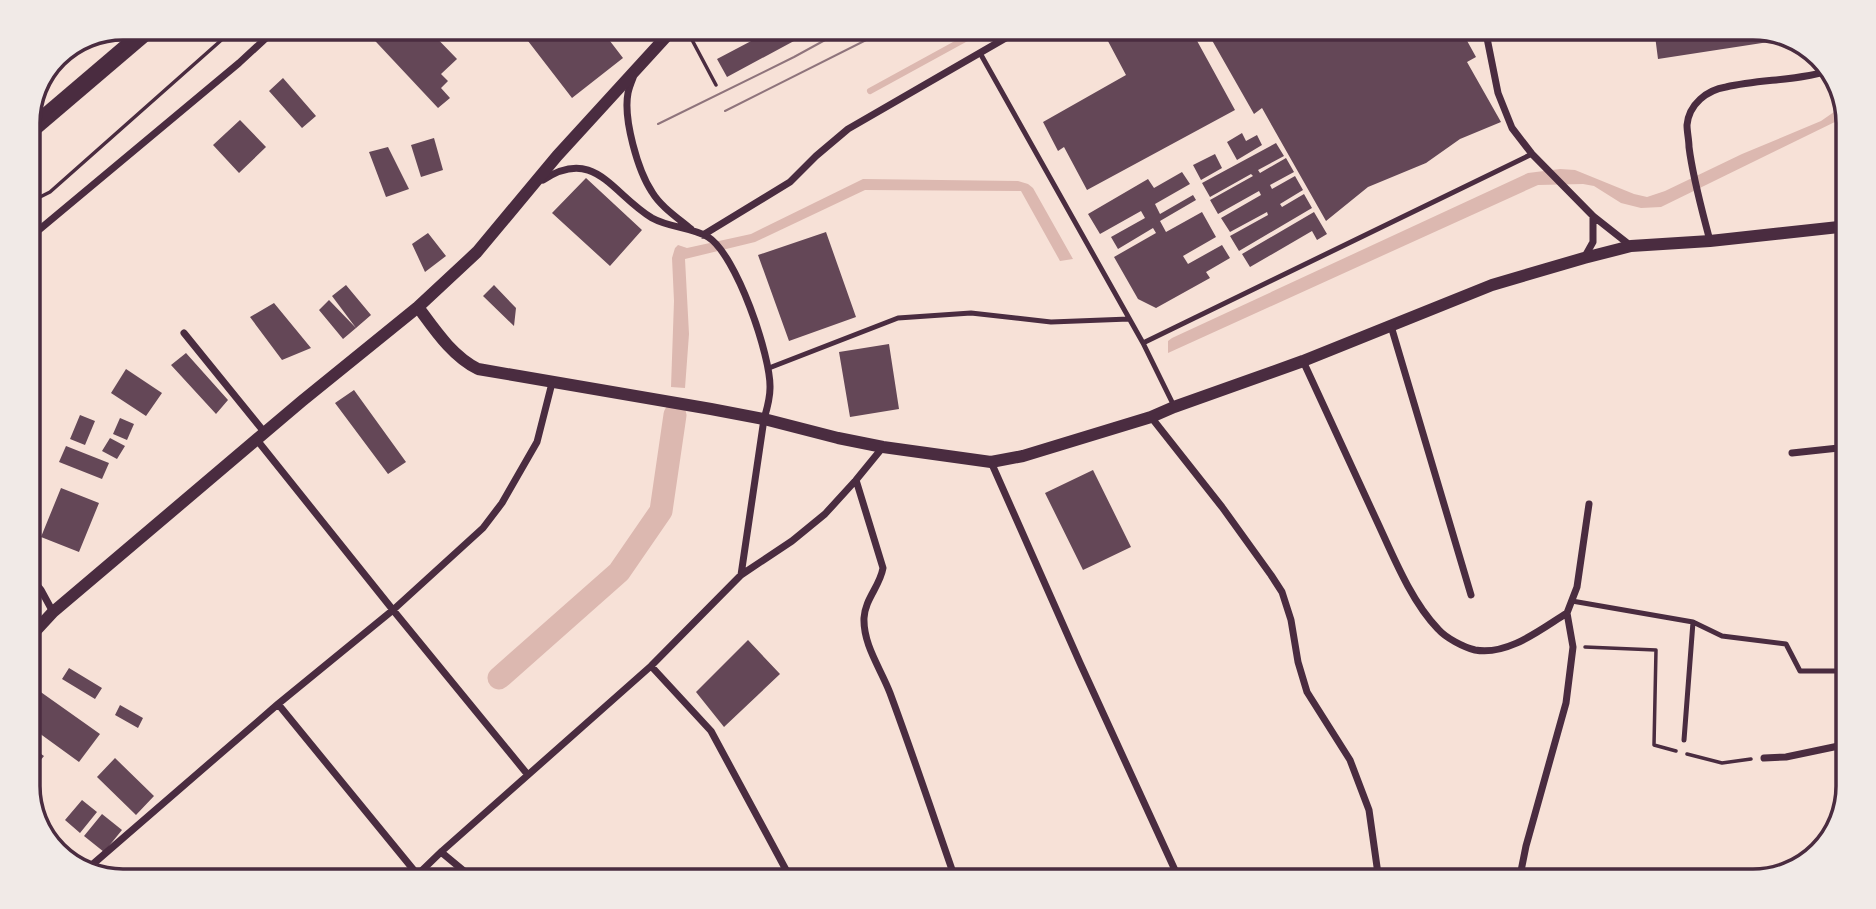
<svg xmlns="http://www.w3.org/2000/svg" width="1876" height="909" font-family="'DejaVu Sans',sans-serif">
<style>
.water{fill:#dcb8b0}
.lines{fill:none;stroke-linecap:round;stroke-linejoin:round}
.stream{stroke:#dcb8b0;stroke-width:6}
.canal{stroke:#dcb8b0;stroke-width:23}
.building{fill:#644757}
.path{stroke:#4a2c40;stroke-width:3.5}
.service{stroke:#4a2c40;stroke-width:5}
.minor{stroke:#4a2c40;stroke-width:7}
.tertiary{stroke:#4a2c40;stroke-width:12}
.primary{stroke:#4a2c40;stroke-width:18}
.tram{stroke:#8f747c;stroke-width:2}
.rim{fill:none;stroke:#4a2c40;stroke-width:3.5}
</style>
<rect width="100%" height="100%" fill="#f7e1d7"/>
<path class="water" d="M1844 105 1847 115 1843 118 1661 207 1641 208 1621 203 1594 186 1583 184 1538 185 1168 353V341L1172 338 1528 173 1560 169 1575 170 1634 194 1647 197 1665 191 1742 154 1821 121Z
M863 179 1018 181 1028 184 1033 188 1073 259 1060 261 1021 191 865 190 755 242 685 259 689 334 685 388 671 387 674 301 672 258 675 248 678 245 687 248 751 234Z"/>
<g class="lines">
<path class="stream" d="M870 91 985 28"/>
<path class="canal" d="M499 678 619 572 661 511 675 415"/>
</g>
<path class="building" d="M363 28H427L457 59 441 74 448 81 441 88 450 98 438 108Z
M518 28H600L623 58 572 98Z
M770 28H818L727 77 717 59 772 30Z
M1101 28H1190L1235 110 1087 190 1064 147 1058 151 1043 122 1126 75Z
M1205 28H1460L1476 57 1467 62 1501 122 1460 139 1426 163 1368 187 1326 221 1262 108 1254 114Z
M1654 28H1753L1795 38 1658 59Z
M283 78 316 116 302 128 269 91Z
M240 120 266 147 239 173 213 145Z
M1242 133 1246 141 1257 135 1262 145 1237 160 1227 142Z
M434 138 443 170 421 177 411 145Z
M1276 143 1284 156 1258 170 1260 173 1286 158 1294 172 1270 185 1272 189 1295 176 1303 190 1280 204 1282 207 1304 194 1312 208 1239 251 1230 236 1268 215 1267 212 1230 232 1221 218 1261 195 1259 191 1218 214 1210 200 1253 176 1251 174 1210 197 1202 183Z
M388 147 409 189 386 197 369 152Z
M1215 154 1222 168 1201 180 1193 165Z
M1182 172 1190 184 1155 204 1160 214 1193 195 1196 200 1160 221 1166 232 1202 212 1216 237 1183 256 1188 264 1222 245 1230 258 1206 272 1210 278 1156 308 1138 299 1114 257 1156 233 1153 228 1118 249 1111 237 1145 218 1141 211 1100 234 1088 214 1148 179 1154 188Z
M586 178 642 230 610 266 552 213Z
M1314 212 1327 234 1317 240 1312 231 1250 267 1242 254Z
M826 232 856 317 789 341 758 255Z
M428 233 446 256 425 272 412 244Z
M346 285 371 315 356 328 332 296Z
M494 285 516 308 514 326 483 296Z
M329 300 356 328 343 339 319 310Z
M274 303 311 348 282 360 250 317Z
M889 344 899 409 850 417 839 352Z
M186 353 228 400 216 414 171 365Z
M126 369 162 393 146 416 111 393Z
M354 390 406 462 388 474 335 403Z
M80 415 95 421 85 445 70 439Z
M120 418 134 424 127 440 113 434Z
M110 438 125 446 117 459 102 451Z
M66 446 109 463 102 479 59 462Z
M1093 470 1131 547 1083 570 1045 493Z
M61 488 99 503 79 552 41 537Z
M748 640 780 674 724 727 696 692Z
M69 668 102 688 95 699 62 679Z
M28 683 100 734 79 762 28 725Z
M120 705 143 718 138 728 115 715Z
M28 745 44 756 28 776Z
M115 758 154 796 136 815 97 777Z
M82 800 97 812 80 833 65 820Z
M102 814 122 830 104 852 84 836Z"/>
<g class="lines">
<path class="path" d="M702 28 691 38 716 85
M28 203 50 192 235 28
M1585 647 1656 650 1654 745 1676 751
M1687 754 1722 763 1751 759"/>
<path class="service" d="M980 53 1143 343 1174 406
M1143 343 1532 154
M769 368 898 318 971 313 1051 322 1129 319
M1572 601 1693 622 1722 636 1786 644 1800 671H1848
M1684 740 1693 622"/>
<path class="minor" d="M1485 28 1498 93 1512 128 1532 154 1593 216 1631 246
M633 78C631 83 629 88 628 93 623 119 638 171 652 192 661 207 678 218 691 229
M543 180C595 146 612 194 652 218 670 228 691 227 708 237 736 254 771 356 770 388 770 399 767 409 764 419L741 575
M703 235 790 182 816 156 848 129 1023 28
M28 239 239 63 277 28
M1710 241C1702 210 1693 179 1689 147 1689 140 1687 132 1687 125 1689 104 1707 90 1726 87 1761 79 1797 81 1832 70
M1584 258 1593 242V216
M1391 326 1471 595
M184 333 265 433
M1303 361C1327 413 1351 465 1375 517 1392 553 1410 600 1438 629 1446 638 1463 647 1475 650 1508 656 1541 629 1567 613
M1151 417 1222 507 1271 575 1282 592 1291 620 1298 662 1307 692 1350 760 1369 810 1379 881
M257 440 393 610 528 775
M1792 453 1848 447
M991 462 1080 663 1180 881
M856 480 883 568C880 586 865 599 864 618 863 645 881 669 890 693 913 755 934 818 956 881
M28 574 41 590 53 612
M651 666 711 731 792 881
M278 704 417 874
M1764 758 1786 757 1848 744
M441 852 476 881
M88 873 93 864 278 704 393 610 483 528 502 503 537 442 552 383
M411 881 441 852 651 666 741 575 792 541 825 514 856 480 883 447
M1347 881 1379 877
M1519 881 1526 846 1566 703 1573 647 1567 613 1577 587 1589 504"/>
<path class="tertiary" d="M418 307C435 330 452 356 478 369L711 409 764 419 838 438 883 447 991 462 1023 456 1151 417 1174 407 1303 361 1492 285 1584 258 1631 246 1710 241 1848 226
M28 639 53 612 302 401 418 307 477 252 557 156 674 28"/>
<path class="primary" d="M28 132 150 28"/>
<path class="tram" d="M725 111 890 28
M658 124 794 57 847 28"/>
</g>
<path d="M0 0H1876V909H0ZM123 40H1753A83 83 0 0 1 1836 123V786A83 83 0 0 1 1753 869H123A83 83 0 0 1 40 786V123A83 83 0 0 1 123 40Z" fill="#f1eae7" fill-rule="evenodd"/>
<path class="rim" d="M123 40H1753A83 83 0 0 1 1836 123V786A83 83 0 0 1 1753 869H123A83 83 0 0 1 40 786V123A83 83 0 0 1 123 40Z"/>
</svg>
